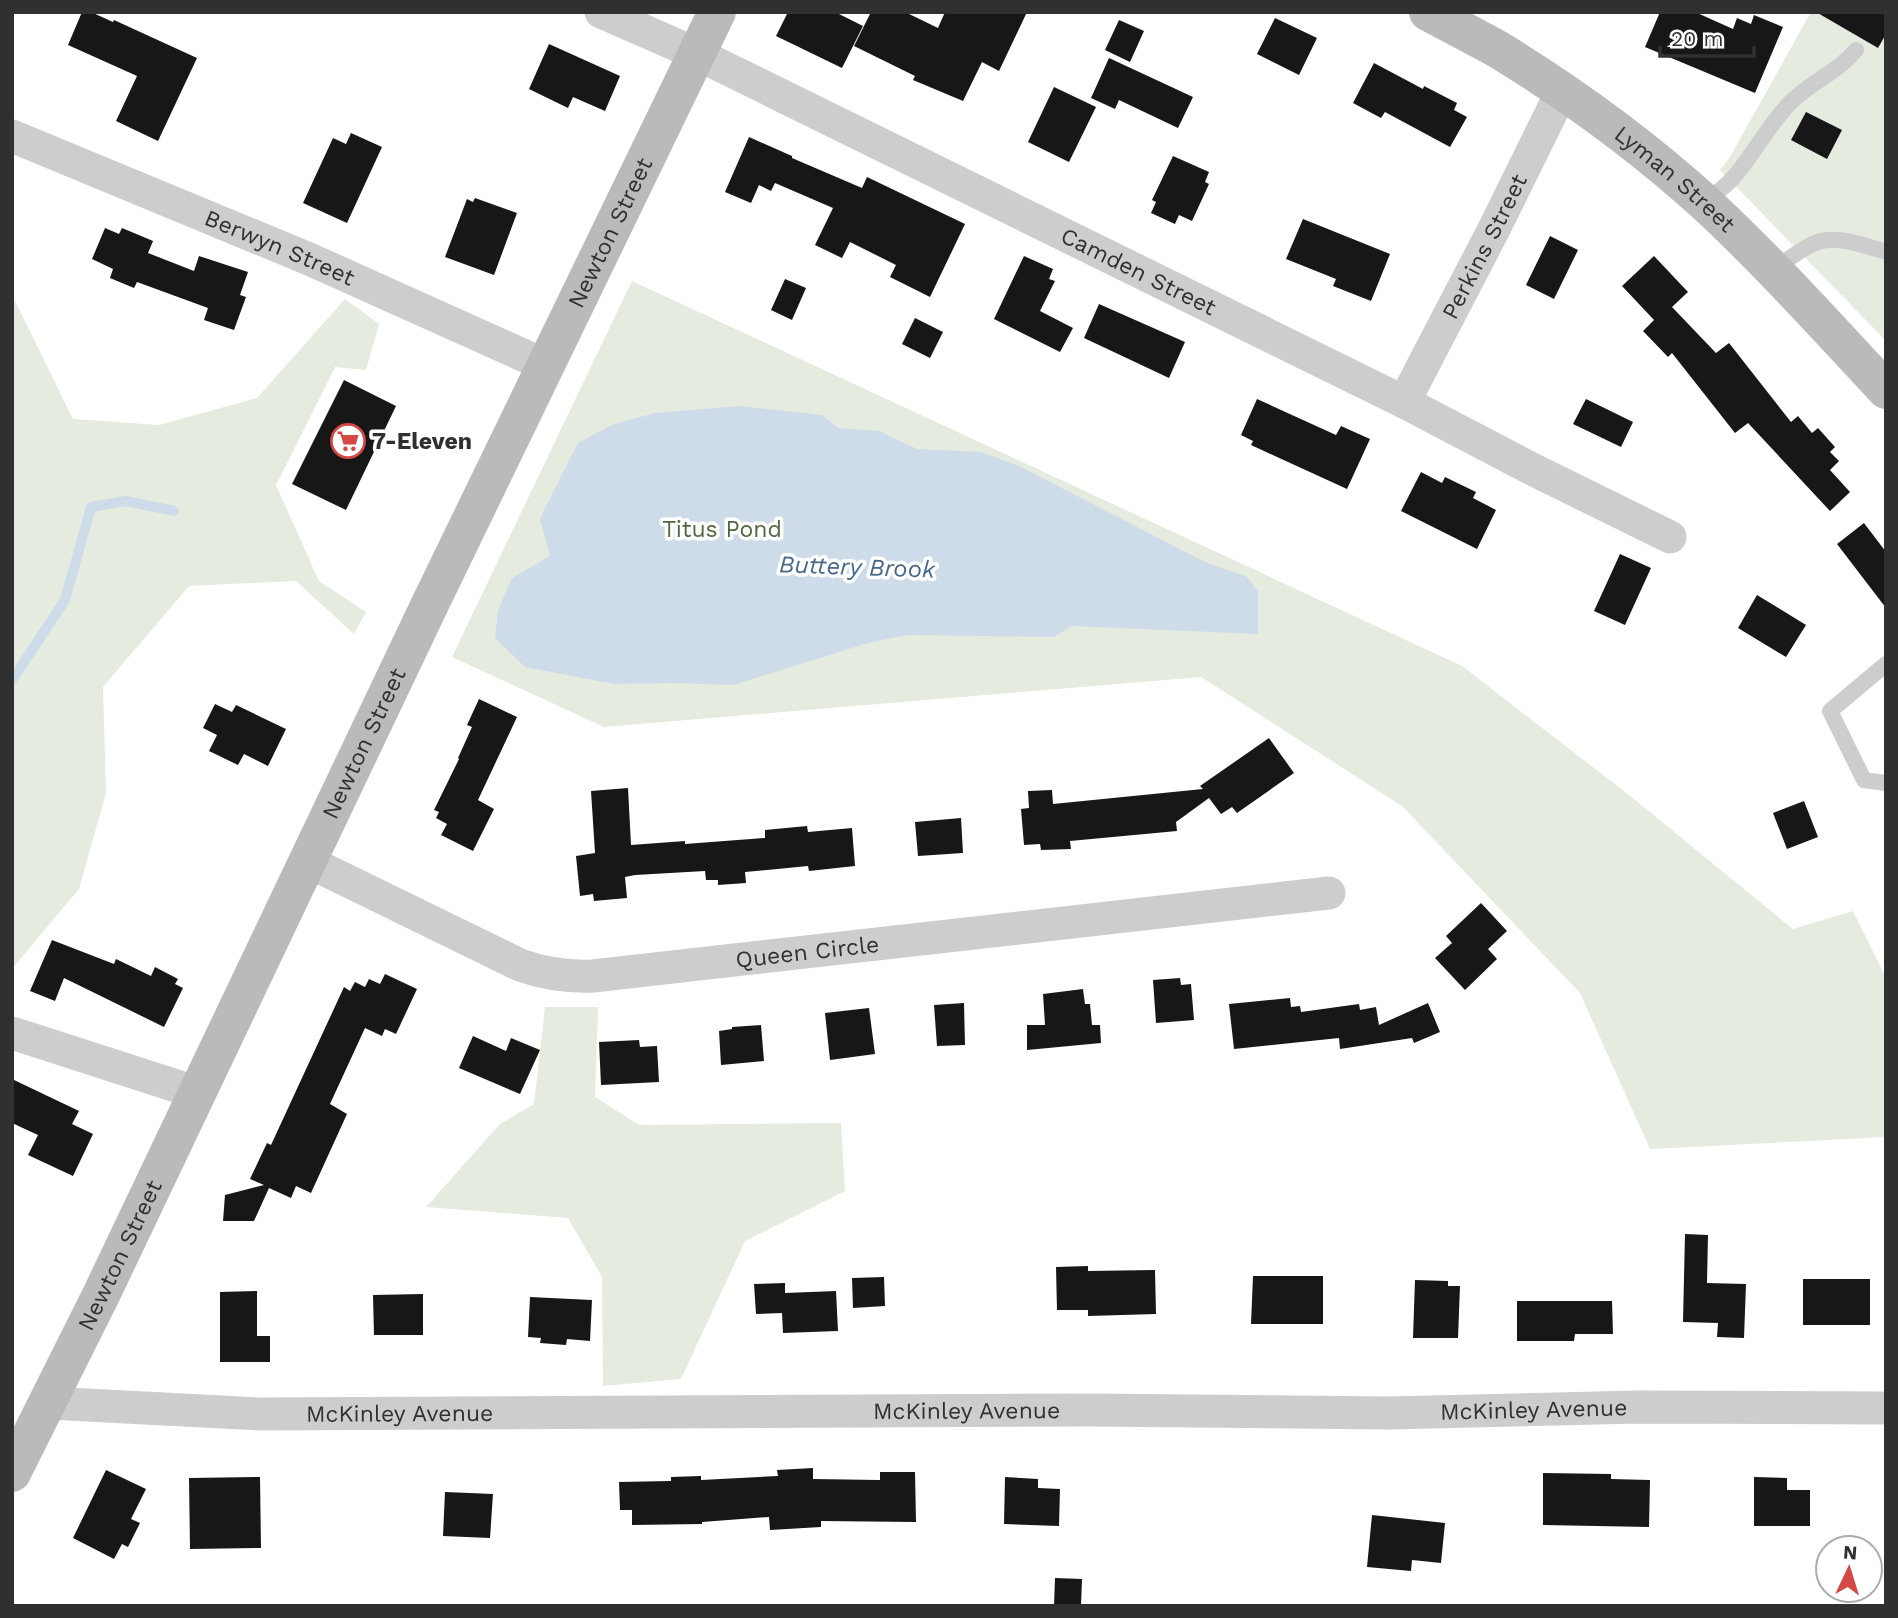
<svg xmlns="http://www.w3.org/2000/svg" width="1898" height="1618" font-family="'Work Sans',sans-serif">
<style>
.green{fill:#e5ebdf}
.water{fill:#cedce9}
.lines{fill:none;stroke-linecap:round;stroke-linejoin:round}
.stream{stroke:#cedce9;stroke-width:10}
.building{fill:#171717}
.lane{stroke:#cdcdcd;stroke-width:16}
.street{stroke:#cdcdcd;stroke-width:33}
.secondary{stroke:#bababa;stroke-width:38}
.labels{text-anchor:middle;dominant-baseline:central;stroke-width:7;stroke-linejoin:round;paint-order:stroke}
.street-label{font-size:23px;fill:#303030;stroke:#fff}
.poi-label{font-size:23px;font-weight:bold;fill:#303030;stroke:#fff;text-anchor:start}
.park-label{font-size:23px;fill:#506741;stroke:#fff}
.water-label{font-size:24px;font-style:italic;fill:#46698a;stroke:#fff}
</style>
<rect width="100%" height="100%" fill="#fff"/>
<path class="green" d="M1811 12H1886V341L1720 170 1730 157Z
M632 281 1462 666 1629 795 1793 929 1853 911 1886 978V1137L1650 1149 1580 993 1402 806 1201 677 604 727 452 657Z
M12 295 73 419 159 425 257 398 345 299 379 324 366 370 335 367 276 485 319 581 366 612 354 634 296 581 189 586 103 687 106 793 79 889 12 969Z
M545 1007H598L595 1097 639 1125 841 1123 845 1191 745 1241 681 1379 603 1386 602 1277 568 1218 426 1207 500 1124 534 1104Z"/>
<path class="water" d="M739 406 822 415 838 428 879 431 917 449 981 452 1019 466 1205 562 1247 577 1258 591V634L1072 626 1054 637 908 635 868 643 733 685 674 683 614 684 525 667 495 638 498 610 512 578 550 556 540 519 578 443 614 424 655 413Z"/>
<g class="lines">
<path class="stream" d="M12 680 65 600 91 507 126 501 174 511"/>
</g>
<path class="building" d="M82 12H91L113 22 114 20 197 58 158 141 116 121 137 76 68 45Z
M788 12H835L863 26 842 68 776 36Z
M871 12H905L938 28 945 12H1027L999 71 982 62 963 101 913 80 915 76 854 46Z
M1660 12H1695L1733 29 1737 18 1751 24 1754 15 1783 27 1755 93 1645 47Z
M1816 12H1886V34L1878 48Z
M1275 18 1317 38 1299 75 1257 54Z
M1119 20 1144 31 1130 62 1105 50Z
M549 44 620 76 605 111 573 97 568 108 529 89Z
M1109 58 1193 97 1178 128 1119 100 1115 109 1091 98Z
M1374 63 1423 89 1424 86 1457 103 1454 110 1467 117 1450 147 1385 112 1381 118 1353 103Z
M1054 87 1096 107 1069 162 1028 142Z
M1806 112 1842 130 1827 159 1791 140Z
M351 133 382 147 347 223 303 203 333 138 346 144Z
M749 137 792 156V158L862 188 867 177 965 224 930 297 890 277 896 265 850 242 842 258 815 245 833 208 775 183 771 191 759 185 751 203 725 192Z
M1173 156 1209 172 1205 182 1209 184 1192 221 1179 215 1175 224 1151 213 1156 202 1152 200Z
M475 198 517 213 494 275 445 257 467 199 473 202Z
M1303 219 1390 254 1371 301 1333 286 1336 279 1286 259Z
M105 228 119 234 122 228 153 241 148 253 194 271 199 256 248 272 240 295 246 297 234 330 204 320 208 308 137 282 134 288 110 278 113 269 92 259Z
M1550 236 1578 250 1554 299 1526 285Z
M1024 256 1053 269 1049 279 1055 281 1040 311 1073 328 1060 352 994 319Z
M1654 256 1688 292 1672 307 1716 353 1729 343 1791 422 1798 416 1812 433 1818 428 1835 447 1830 452 1839 461 1830 470 1850 492 1830 511 1748 423 1735 433 1672 353 1668 357 1643 331 1654 320 1622 286Z
M785 279 806 288 792 320 771 310Z
M1099 304 1185 342 1169 378 1084 338Z
M915 318 943 332 930 358 902 344Z
M344 380 396 406 346 510 292 484Z
M1257 399 1336 435 1341 426 1370 439 1347 489 1251 445 1253 441 1241 435Z
M1586 399 1633 422 1621 447 1573 424Z
M1421 472 1442 483 1445 477 1476 492 1473 498 1496 510 1477 549 1401 511Z
M1864 523 1886 552V608L1837 544Z
M1620 554 1651 568 1625 625 1594 611Z
M1757 595 1806 625 1786 657 1738 628Z
M479 699 517 717 478 800 494 809 473 851 441 835 447 824 436 818 439 812 434 810 459 759 458 758 472 727 467 725Z
M215 704 232 712 236 705 286 729 268 766 244 754 238 765 209 751 217 735 203 728Z
M1269 738 1294 773 1237 813 1232 807 1221 814 1209 798 1176 822 1177 831 1070 841 1071 849 1041 850 1040 844 1024 845 1021 809 1029 808 1028 791 1052 790 1053 804 1203 789 1200 786Z
M628 788 631 845 685 841V844L765 838V830L807 826 808 832 852 828 855 866 809 871 808 866 745 872 746 883 718 885V880H706L705 871 635 875 625 877 627 898 594 901 593 894 580 896 576 856 595 853 591 791Z
M1804 801 1818 837 1787 849 1773 813Z
M961 818 963 853 918 856 915 822Z
M1481 903 1507 931 1488 949 1497 959 1465 990 1435 958 1452 943 1446 936Z
M52 940 114 964 116 959 151 976 155 967 178 979 175 984 183 988 164 1027 64 978 55 1001 30 991Z
M385 974 417 989 396 1034 385 1029 382 1036 365 1028 330 1104 347 1114 311 1193 296 1186 291 1198 269 1188 254 1221H223L225 1195 264 1185 250 1179 267 1143 271 1145 344 987 350 991 355 982 365 987 369 979 380 984Z
M1180 978 1181 985 1191 984 1194 1020 1156 1023 1153 980Z
M1083 989 1085 1004H1090L1092 1025H1100L1101 1043 1027 1050V1025H1045L1043 994Z
M1290 998 1291 1007 1300 1006 1301 1012 1359 1004 1360 1010 1376 1007 1379 1025 1428 1003 1440 1032 1414 1043 1412 1038 1340 1049 1339 1038 1234 1049 1229 1004Z
M964 1003 965 1045 937 1046 934 1005Z
M869 1008 875 1054 830 1060 825 1013Z
M761 1025 764 1061 721 1065 719 1031 732 1029V1027Z
M473 1036 506 1051 511 1038 540 1050 520 1094 459 1068Z
M639 1040 640 1047 657 1046 659 1082 601 1085 599 1042Z
M12 1079 79 1111 72 1124 93 1134 73 1176 28 1155 38 1135 12 1123Z
M1685 1234 1708 1235 1707 1283 1746 1284 1744 1338 1717 1337 1718 1323 1683 1322Z
M1088 1266V1271L1155 1270 1156 1314 1088 1316V1310H1057L1056 1267Z
M1253 1276H1323V1324H1251Z
M884 1277 885 1306 853 1308 852 1278Z
M1803 1279H1870V1325H1803Z
M1415 1280 1448 1281V1286H1460L1458 1338H1413Z
M785 1283V1293L836 1291 838 1331 783 1333 782 1313 756 1314 754 1284Z
M257 1291V1336H270V1362H220V1292Z
M423 1294V1335H374L373 1295Z
M530 1297 592 1300 590 1341 567 1339 566 1345 540 1343 541 1338 528 1337Z
M1517 1301H1612L1613 1334H1575L1574 1341H1517Z
M813 1468V1479L880 1480V1472H915L916 1522 821 1521V1527L770 1530 769 1517 702 1522V1524L632 1525V1510H620L619 1482 671 1481V1477L701 1476V1480L778 1476 777 1470Z
M106 1470 146 1489 131 1519 140 1523 128 1547 122 1544 114 1559 73 1538Z
M1543 1473 1611 1474V1479L1650 1480 1649 1527 1543 1525Z
M260 1477 261 1548 190 1549 189 1478Z
M1005 1477 1038 1479V1488L1060 1489 1059 1526 1004 1524Z
M1754 1477 1787 1478V1490H1810V1526H1754Z
M445 1492 493 1494 490 1538 443 1536Z
M1372 1515 1445 1523 1441 1563 1412 1560 1411 1571 1367 1567Z
M1055 1578 1082 1579 1081 1606H1054Z"/>
<g class="lines">
<path class="lane" d="M1704 202C1714 195 1725 187 1733 178 1755 153 1769 123 1793 100 1813 81 1839 71 1856 50
M1773 270C1785 262 1802 248 1815 243 1837 234 1865 246 1886 252
M1886 664 1830 711 1864 780 1886 783"/>
<g class="street">
<path id="s1" d="M601 12 697 54 1014 210 1404 402 1534 470 1670 537"/>
<path id="s2" d="M12 136 309 259 545 365"/>
<path id="s3" d="M1404 402 1494 229 1562 91"/>
<path id="s4" d="M307 861 520 965C545 974 567 977 593 976L1329 893"/>
<path d="M12 1033 198 1093"/>
<path id="s5" d="M48 1403 259 1414 1089 1410 1389 1413 1638 1407 1886 1408"/>
</g>
<g class="secondary">
<path id="s6" d="M1428 12C1452 25 1476 37 1499 50 1571 94 1641 145 1704 202 1768 261 1827 327 1886 390"/>
<path id="s7" d="M12 1473 101 1295 430 604 717 12"/>
</g>
</g>
<defs>
<g id="supermarket-ring" transform="scale(1.75)"><circle r="9.5" fill="#fff" stroke="#d44845" stroke-width="1.5"/><path d="M-6-5.5h2.5l.6 2H6L4.5 2H-2.5L-4.4-4H-6ZM-1.5 3.2a1.3 1.3 0 1 0 .1 0ZM3 3.2a1.3 1.3 0 1 0 .1 0Z" fill="#d44845"/></g>
</defs>
<g fill-rule="evenodd">
<use href="#supermarket-ring" x="348" y="441"/>
</g>
<g class="labels">
<g class="street-label">
<text stroke="none"><textPath href="#s6" startOffset="299">Lyman Street</textPath></text>
<text stroke="none"><textPath href="#s7" startOffset="1377">Newton Street</textPath></text>
<text stroke="none"><textPath href="#s3" startOffset="175">Perkins Street</textPath></text>
<text stroke="none"><textPath href="#s2" startOffset="290">Berwyn Street</textPath></text>
<text stroke="none"><textPath href="#s1" startOffset="597">Camden Street</textPath></text>
<text stroke="none"><textPath href="#s7" startOffset="810">Newton Street</textPath></text>
<text stroke="none"><textPath href="#s4" startOffset="527">Queen Circle</textPath></text>
<text stroke="none"><textPath href="#s7" startOffset="243">Newton Street</textPath></text>
<text stroke="none"><textPath href="#s5" startOffset="1486">McKinley Avenue</textPath></text>
<text stroke="none"><textPath href="#s5" startOffset="919">McKinley Avenue</textPath></text>
<text stroke="none"><textPath href="#s5" startOffset="352">McKinley Avenue</textPath></text>
</g>
<g class="poi-label">
<text x="372" y="441">7-Eleven</text>
</g>
<g class="park-label">
<text x="722" y="529">Titus Pond</text>
</g>
<g class="water-label">
<text transform="translate(857 567) rotate(2)">Buttery Brook</text>
</g>
</g>
<rect width="1898" height="1618" fill="none" stroke="#303030" stroke-width="28"/>
<g transform="translate(1849 1569) rotate(4)"><circle r="33" fill="#ffffff" stroke="#acacac" stroke-width="2"/>
<path d="M0-5L12 26L0 18L-12 26Z" fill="#d44845"/>
<text y="-10" font-size="19" font-weight="bold" text-anchor="middle" fill="#303030">N</text>
</g>
<path d="M1660 46v10h94v-10" fill="none" stroke="#303030" stroke-width="3.5"/>
<text x="1671" y="46" font-size="21" fill="#303030" stroke="#ffffff" stroke-width="5" paint-order="stroke">20 m</text>
</svg>
